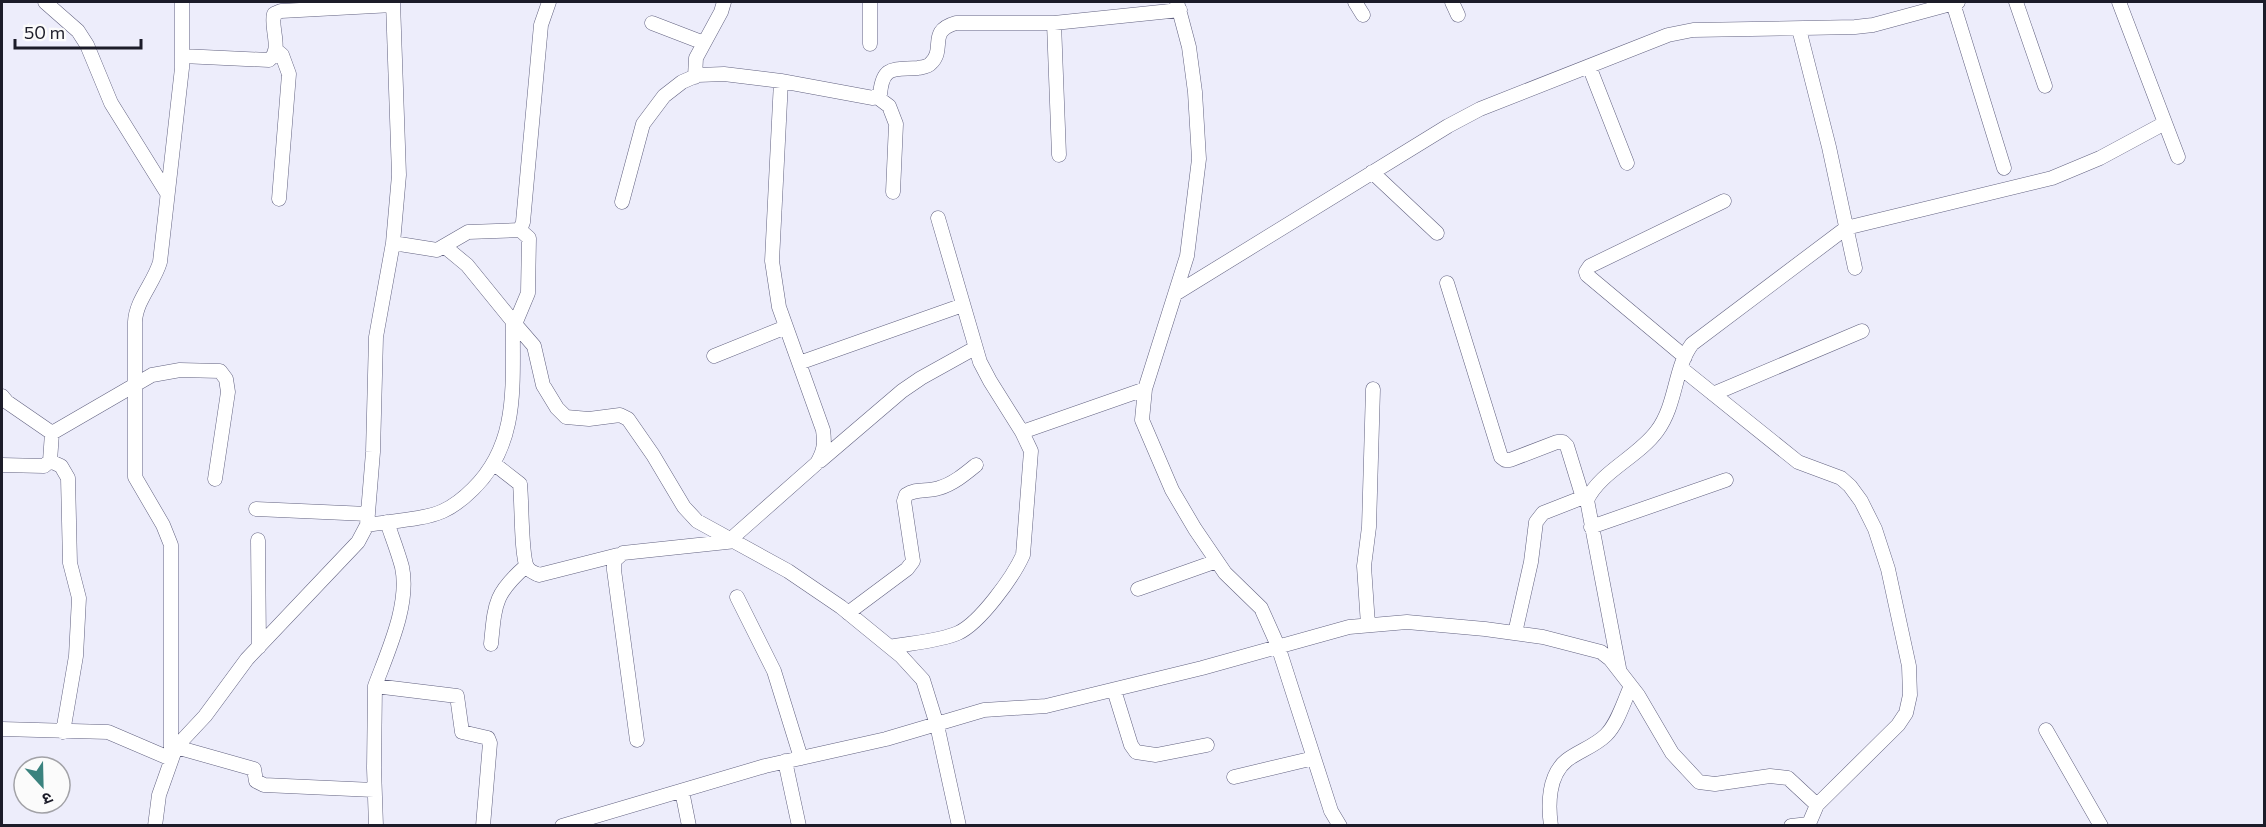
<svg xmlns="http://www.w3.org/2000/svg" width="2266" height="827" font-family="Commissioner,'Noto Sans Devanagari',sans-serif">
<style>
.lines{fill:none;stroke-linecap:round;stroke-linejoin:round}
.street-casing{stroke:#626280;stroke-width:15}
.street{stroke:#fff;stroke-width:14}
</style>
<rect width="100%" height="100%" fill="#ededfb"/>
<g class="lines">
<g class="street-casing">
<path id="street" d="M45 2 78 31 87 45 111 103 167 193
M393 2 399 175 393 243
M1177 2 1189 47 1195 92 1199 159 1187 256 1145 389 1142 420 1172 490 1195 529 1225 573 1261 608 1278 646 1331 811 1340 826
M1355 2 1363 15
M1452 2 1458 15
M2016 2 2045 86
M2119 2 2178 157
M1953 3 2004 168
M652 23 704 43
M1054 23 1059 155
M1799 29 1829 147 1855 268
M870 44V2
M276 50 282 55 289 74 279 199
M182 56 269 60C283 50 270 28 274 14L281 11 393 5
M1589 66 1627 163
M695 77 696 58 721 12 724 2
M877 97 889 106 896 124 893 192
M1372 172 1437 233
M622 202 643 124 664 96 682 82 698 75 724 74 781 81 873 98 880 94C883 65 893 70 918 68 923 67 928 67 931 63 946 49 927 31 956 23H1054L1180 10
M520 230 529 238 528 293 515 324 534 346 543 385 557 408 566 417 589 419 620 415 628 419 653 455 684 507 697 521 788 571 841 607 901 656 923 680 937 725 959 826
M444 246 467 265 515 324
M1447 283 1501 457 1505 460H1510L1557 442H1563L1567 446 1583 498
M1175 294 1448 126 1480 109 1668 35 1693 30 1855 27 1873 25 1958 2
M714 356 786 327
M1685 357 1587 275 1586 272 1590 266 1724 201
M799 363 963 305
M1681 368 1798 462 1841 478 1850 486 1861 501 1875 529 1888 569 1909 666 1910 695 1906 713 1898 725 1817 805 1808 826
M1713 394 1862 331
M2 396 7 402 52 433 152 375 180 370 220 371 226 379 228 392 215 479
M1022 432 1145 389
M50 461 61 466 68 478 70 563 79 598 76 656 63 732
M820 461 902 391 921 378 975 348
M493 463 520 484C522 502 521 555 527 567 530 572 535 573 539 575L618 555
M2 465 44 466 50 461 52 433
M256 509 368 514
M367 525C390 521 423 520 443 511 454 506 464 498 473 489 520 443 512 383 513 322
M1591 527 1726 480
M731 539 817 463C824 451 825 444 823 430L779 307 772 261 781 81
M258 540 259 647
M1138 589 1217 561
M737 597 774 671 801 758
M848 613 907 569 913 561 904 501 906 495C916 488 928 492 939 488 953 484 965 474 976 465
M1368 625 1364 566 1369 527 1373 389
M1515 633 1531 562 1536 522 1543 513 1589 495
M491 644C495 604 494 594 526 566
M890 647C911 643 940 641 958 633 980 623 1013 577 1023 555L1031 451 1022 432 990 381 980 362 938 218
M1619 668 1587 500C1600 472 1638 457 1657 431 1677 404 1674 368 1692 344L1846 228 2052 178 2100 158 2165 123
M375 686C388 651 410 604 402 567 398 552 392 537 387 522
M1114 690 1131 745 1136 752 1156 755 1207 745
M2 729 108 732 171 759V545L163 525 135 477V322C136 300 154 283 160 262L182 68V2
M2046 730 2101 826
M637 740 614 570V561L623 553 736 541
M176 747 254 769 256 781 264 785 374 790
M785 761 799 826
M1234 777 1314 758
M682 791 689 826
M155 826 159 795 176 747 205 716 247 659 358 542 367 525 373 452 376 337 393 243 437 250 468 232 520 230 523 222 541 25 549 2
M376 826 374 768 375 686 457 696 462 732 488 738 490 743 483 826
M562 826 765 766 886 739 984 710 1046 706 1202 668 1349 627 1407 622 1485 629 1543 637 1601 652 1610 659 1638 695 1672 753 1699 782 1715 784 1770 776 1788 778 1817 805
M1551 826C1548 805 1548 775 1567 760 1579 751 1595 746 1606 735 1618 723 1624 701 1631 686
M1791 826 1809 824"/>
</g>
<use href="#street" class="street"/>
</g>
<rect width="2266" height="827" fill="none" stroke="#1c1c29" stroke-width="6"/>
<g transform="translate(42 785) rotate(158)"><circle r="28" fill="#fbfbfb" stroke="#a2a2a7" stroke-width="1.5"/>
<path d="M0-4.5L10 22L0 15L-10 22Z" fill="#3a827e"/>
<text y="-9" font-size="16" font-weight="bold" text-anchor="middle" fill="#1c1c29">उ</text>
</g>
<path d="M15 39v9h126v-9" fill="none" stroke="#1c1c29" stroke-width="3"/>
<text x="24" y="39" font-size="18" fill="#1c1c29" stroke="#fbfbfb" stroke-width="4.5" paint-order="stroke">50 m</text>
</svg>
